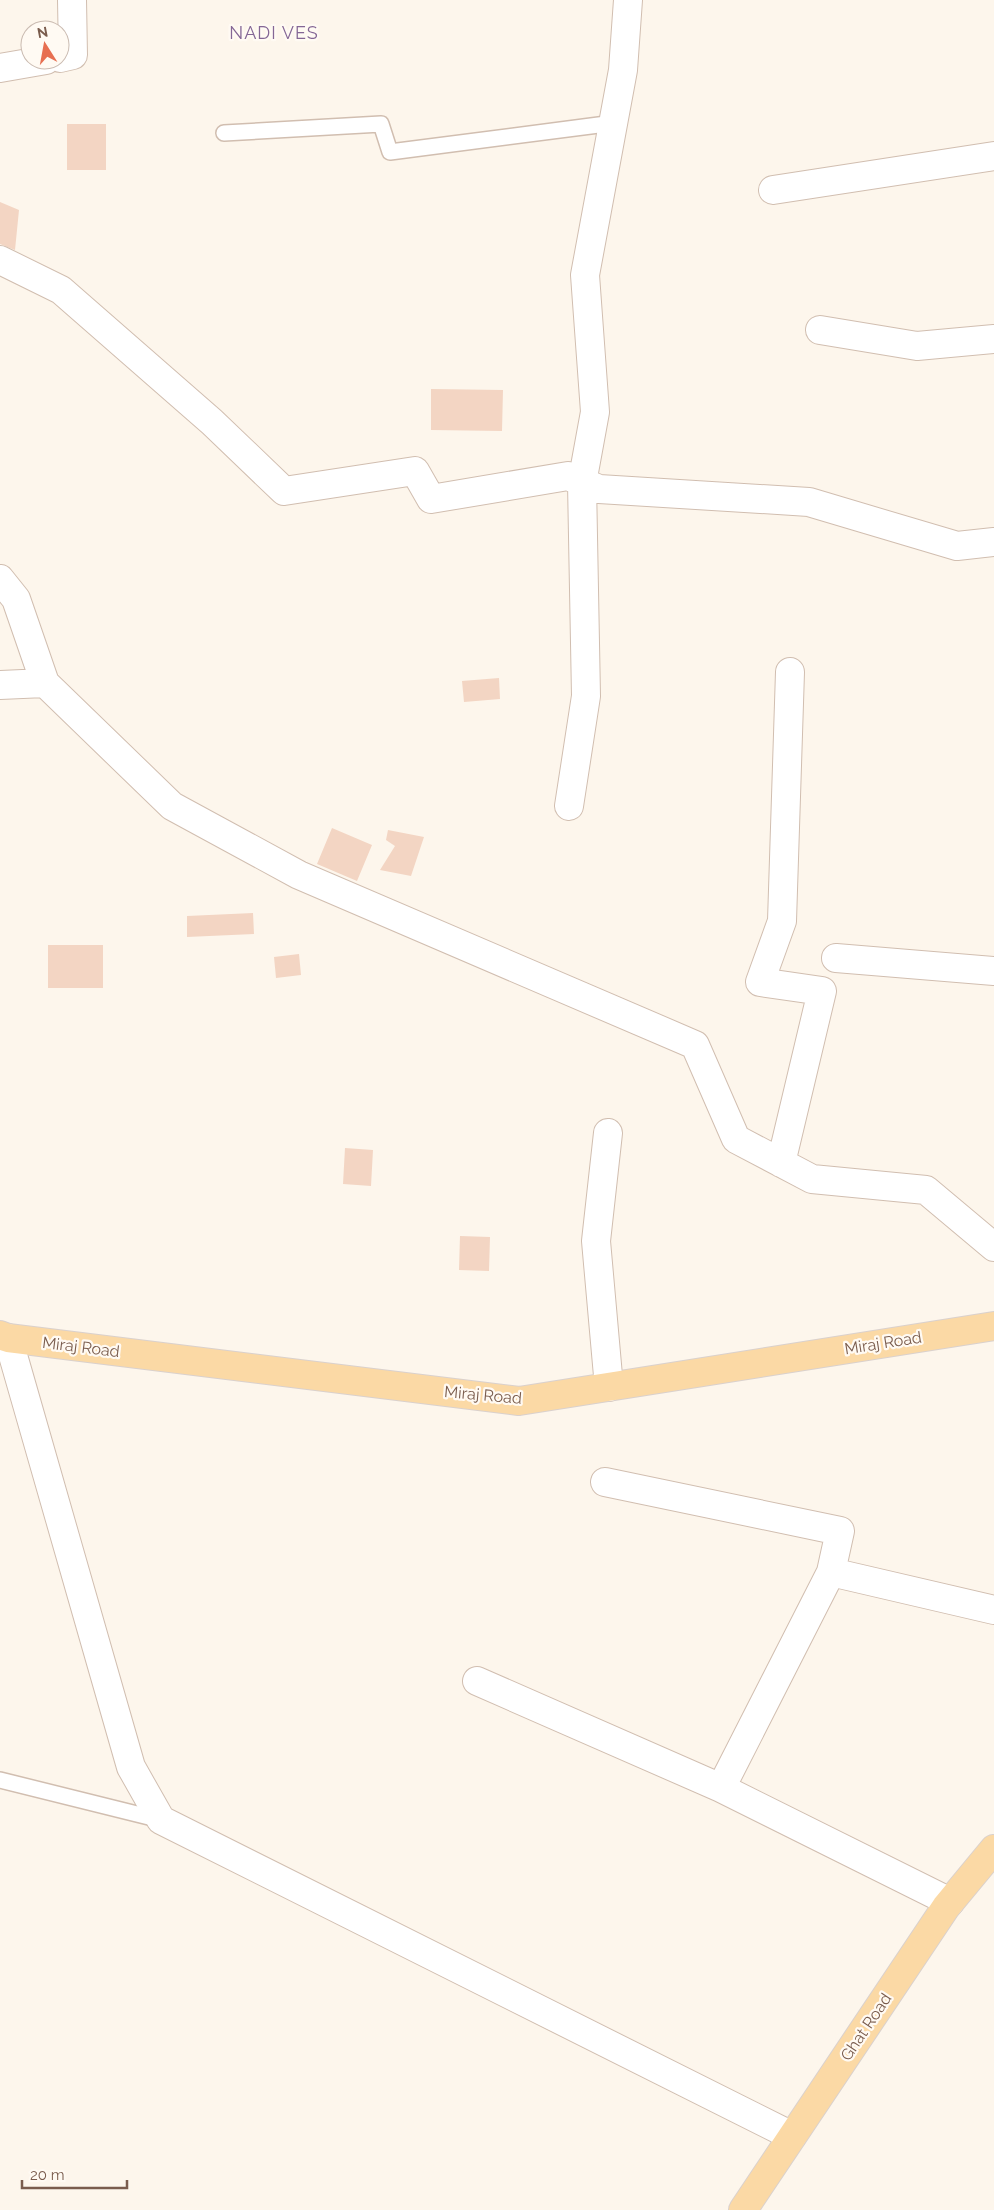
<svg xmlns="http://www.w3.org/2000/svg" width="994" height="2210" font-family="Raleway,sans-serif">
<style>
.building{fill:#f3d5c3}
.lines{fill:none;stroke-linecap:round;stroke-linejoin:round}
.service-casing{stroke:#d1beb0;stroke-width:18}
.minor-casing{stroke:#d1beb0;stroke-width:30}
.primary-casing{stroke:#dad1cd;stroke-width:30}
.service{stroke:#fff;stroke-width:15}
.minor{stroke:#fff;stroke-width:28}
.primary{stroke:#fbd9a5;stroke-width:28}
.labels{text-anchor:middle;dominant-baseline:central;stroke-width:4.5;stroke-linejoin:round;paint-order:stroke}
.street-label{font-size:16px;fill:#7a5c4d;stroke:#fffaf3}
.neighbourhood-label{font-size:18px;letter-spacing:1px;fill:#846695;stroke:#fffaf3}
</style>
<rect width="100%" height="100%" fill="#fdf6ec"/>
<path class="building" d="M67 124H106V170H67Z
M0 202 19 210 15 250 0 244Z
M431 389 503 390 502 431 431 430Z
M499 678 500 699 464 702 462 681Z
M332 828 372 845 357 881 317 864Z
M388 830 424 837 411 876 380 870 395 846 386 840Z
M253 913 254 934 187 937V916Z
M48 945H103V988H48Z
M299 954 301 975 276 978 274 957Z
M345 1148 373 1150 371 1186 343 1184Z
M460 1236 490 1237 489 1271 459 1270Z"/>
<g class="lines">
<g class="service-casing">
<path id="service" d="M224 133 381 124 390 152 614 123
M0 1780 161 1820"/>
</g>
<g class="minor-casing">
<path id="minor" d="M60 58 73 55 72 0
M0 68 46 60
M773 190 994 156
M0 260 61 290 212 422 284 491 415 471 431 499 568 476 599 489 809 502 957 546 994 542
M820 330 917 346 994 339
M0 579 16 599 45 683
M0 685 45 683 172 806 299 875 695 1045 736 1139 812 1179 926 1190 994 1247
M569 806 586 696 582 483 595 412 585 275 623 70 628 0
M836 958 994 971
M608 1133 596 1241 609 1387
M781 1163 822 991 760 982 782 921 790 672
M8 1338 131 1767 161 1820 792 2136
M605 1482 840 1531 831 1572 721 1788 950 1902
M831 1572 994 1610
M477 1681 721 1788"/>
</g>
<g class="primary-casing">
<path id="primary" d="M0 1335 8 1338 519 1401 994 1326
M743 2210 946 1907 994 1849"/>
</g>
<use href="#service" class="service"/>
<use href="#minor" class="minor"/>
<use href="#primary" class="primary"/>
</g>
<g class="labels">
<g class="street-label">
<text transform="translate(883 1343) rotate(-9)">Miraj Road</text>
<text transform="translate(81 1347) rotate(7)">Miraj Road</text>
<text transform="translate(483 1395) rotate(5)">Miraj Road</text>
<text transform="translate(866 2027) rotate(-56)">Ghat Road</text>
</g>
<g class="neighbourhood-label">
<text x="274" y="32">NADI VES</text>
</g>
</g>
<g transform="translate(45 45) rotate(349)"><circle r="24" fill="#fffaf3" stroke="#cabbb1"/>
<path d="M0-4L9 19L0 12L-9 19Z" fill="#e76f51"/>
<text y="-8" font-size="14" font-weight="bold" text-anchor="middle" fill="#7a5c4d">N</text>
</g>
<path d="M22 2180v8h105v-8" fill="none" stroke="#7a5c4d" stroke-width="2.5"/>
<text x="30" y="2180" font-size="15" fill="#7a5c4d" stroke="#fffaf3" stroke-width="4" paint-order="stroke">20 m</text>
</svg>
